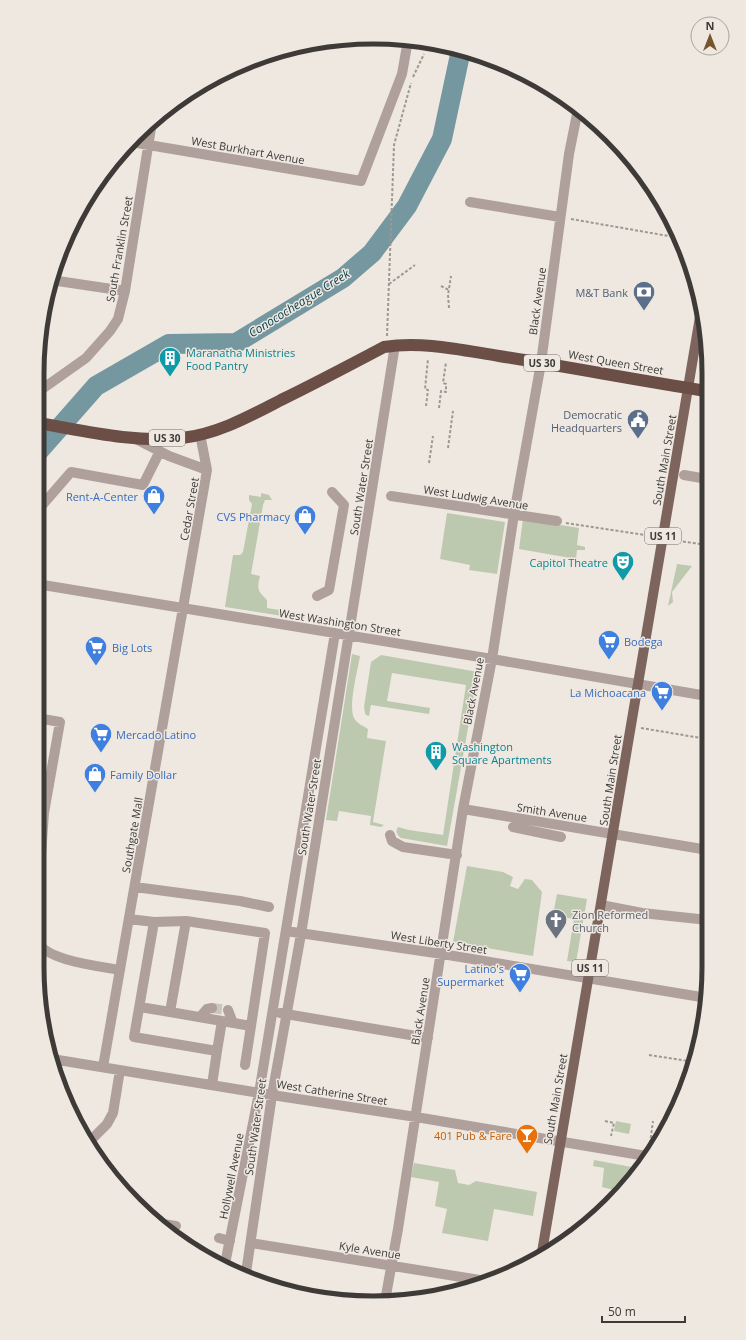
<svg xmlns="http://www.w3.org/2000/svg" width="746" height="1340" font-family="'Open Sans',sans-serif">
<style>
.green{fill:#bdc9af}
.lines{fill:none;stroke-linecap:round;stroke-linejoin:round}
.river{stroke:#7497a0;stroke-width:20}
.minor-tunnel{stroke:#cbc5bf;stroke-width:10;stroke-dasharray:10 5;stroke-linecap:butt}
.path{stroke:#9d9893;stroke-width:2;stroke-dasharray:3 2;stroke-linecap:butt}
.minor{stroke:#afa09c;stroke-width:10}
.major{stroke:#7d645c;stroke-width:10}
.highway{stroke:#6b4e46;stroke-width:12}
.labels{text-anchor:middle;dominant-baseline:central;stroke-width:3;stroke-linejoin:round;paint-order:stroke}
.shield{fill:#eee8e1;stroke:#726e6b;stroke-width:1}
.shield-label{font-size:10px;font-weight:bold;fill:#3d3a38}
.street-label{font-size:11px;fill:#3d3a38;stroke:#eee8e1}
.service-label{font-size:11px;fill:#4e5e75;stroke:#eee8e1;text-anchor:end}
.culture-label{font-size:11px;fill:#0d838f;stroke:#eee8e1;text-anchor:start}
.shop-label{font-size:11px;fill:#366cbe;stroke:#eee8e1;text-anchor:end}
.worship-label{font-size:11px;fill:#5b616d;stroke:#eee8e1;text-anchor:start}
.food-label{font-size:11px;fill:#c56008;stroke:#eee8e1;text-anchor:end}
.water-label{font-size:12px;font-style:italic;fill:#0e434f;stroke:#eee8e1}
.rim{fill:none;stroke:#3d3a38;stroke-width:5}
</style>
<rect width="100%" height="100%" fill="#eee8e1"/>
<path class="green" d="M261 493 269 495 272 500H265L263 505 251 574 260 576C257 589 257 590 267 600V608L303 614 302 619 225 607 233 555H240L243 552 252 504 249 500V495L261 497Z
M447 513 505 522 497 574 469 570 470 565 440 559Z
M523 519 579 528 577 545 585 547V550H577L576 559 519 549Z
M677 564 692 566 672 592 673 602 668 606Z
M352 654 360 656C358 669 348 706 354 718 357 724 364 726 368 729L367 738 386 741 373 822 384 825 381 827 370 825 371 816 339 811 337 821 326 820Z
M381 655 478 672 447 846 401 838C397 835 395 831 398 827L409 830 443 835 466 685 392 673 387 701 430 708 429 714 371 705 369 716 366 715 365 713 364 707 371 662Z
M467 866 503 872 513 877 510 886 518 889 525 879 532 880 542 892 533 956 453 942Z
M557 894 587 899 576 962 567 961 574 919 553 915Z
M616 1121 631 1124 629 1134 614 1131Z
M594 1160 637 1168 618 1191 602 1187 604 1168 593 1166Z
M414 1163 455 1170 458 1183 469 1185 476 1181 537 1192 533 1216 494 1209 488 1241 442 1233 447 1209 435 1206 439 1182 411 1177Z"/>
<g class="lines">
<path class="river" d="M38 452 96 386 169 344 236 343 343 278 372 253 407 206 442 139 461 50"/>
<path class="minor-tunnel" d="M212 1008 228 1010"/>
<path class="path" d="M413 77 424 54
M571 219 680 238
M389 284 415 265
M441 286 449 290
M449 308 448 295 451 276
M387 336 394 145 411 83
M426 406 428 390 425 389 428 359
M439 408 441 391 446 392V384L443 383 446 362
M448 448 453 411
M429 463 433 436
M566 523 652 536
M673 540 707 545
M641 728 707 739V744
M649 1055 694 1062
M605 1121 614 1123 611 1136
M650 1143 653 1121"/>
<path class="minor" d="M131 142 361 181 402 74 408 40
M470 202 560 217
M51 280 125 291
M38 392 86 358 110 331 118 319 125 291 152 122
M136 439 169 456 207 470
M684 475 707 479
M391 496 557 521
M38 510 71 472 143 485 160 451
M37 584 492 659 707 696
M317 596 329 590 344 505 332 492
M463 809 708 850
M513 827 561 837
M390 835 392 841 403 847 457 855
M135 887 240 901 269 907
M601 905 642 913 708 920
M37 911 44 813 60 722 37 718
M129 919 154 922
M186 921 265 933 251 1026 170 1012 186 921 154 922 134 1037 217 1051 212 1085
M286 931 442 954 707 998
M37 941C46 961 100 966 120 970
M140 1007 170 1012
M228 1010 233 1023
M280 1013 428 1038
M200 1017 207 1009 212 1008
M217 1051 222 1021
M52 1059 272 1095 416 1117 646 1156
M245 1065 251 1026
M103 1067 207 470 200 434
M90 1141 107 1124 113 1113 120 1070
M163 1224 176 1226
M219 1238 230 1241
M251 1243 486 1281
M225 1264 259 1093 335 633
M246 1273 272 1095 301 934 395 345
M385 1301 398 1229 463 809 492 659 514 514 541 363 569 154 578 109"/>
<path class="major" d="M542 1252 701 311"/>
<path class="highway" d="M409 40 433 44
M38 423C85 431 134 443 182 438 218 434 250 416 281 400 316 383 350 365 384 347 422 341 461 350 499 356 568 367 637 380 706 391"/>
</g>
<defs>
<g id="bank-pin" transform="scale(1.15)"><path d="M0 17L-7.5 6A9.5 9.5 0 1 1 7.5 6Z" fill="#5c6f8a" stroke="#eee8e1"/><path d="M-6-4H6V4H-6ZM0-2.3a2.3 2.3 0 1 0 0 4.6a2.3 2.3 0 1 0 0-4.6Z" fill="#fff"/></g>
<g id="building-pin" transform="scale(1.15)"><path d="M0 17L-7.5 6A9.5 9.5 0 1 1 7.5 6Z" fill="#0f9aa8" stroke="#eee8e1"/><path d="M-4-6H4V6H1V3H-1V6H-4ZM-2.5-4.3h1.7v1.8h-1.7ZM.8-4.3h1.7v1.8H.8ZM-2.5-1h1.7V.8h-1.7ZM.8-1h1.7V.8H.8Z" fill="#fff"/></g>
<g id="civic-pin" transform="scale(1.15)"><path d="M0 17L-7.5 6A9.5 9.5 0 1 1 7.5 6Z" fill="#5c6f8a" stroke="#eee8e1"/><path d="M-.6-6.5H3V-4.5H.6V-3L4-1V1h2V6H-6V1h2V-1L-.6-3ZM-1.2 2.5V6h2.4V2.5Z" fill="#fff"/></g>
<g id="shop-pin" transform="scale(1.15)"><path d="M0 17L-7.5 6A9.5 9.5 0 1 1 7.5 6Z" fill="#3f7fe0" stroke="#eee8e1"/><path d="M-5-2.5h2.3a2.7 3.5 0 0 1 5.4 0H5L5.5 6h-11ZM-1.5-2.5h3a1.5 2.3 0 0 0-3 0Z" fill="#fff"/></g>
<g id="theatre-pin" transform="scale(1.15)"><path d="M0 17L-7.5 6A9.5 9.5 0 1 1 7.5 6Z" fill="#0f9aa8" stroke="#eee8e1"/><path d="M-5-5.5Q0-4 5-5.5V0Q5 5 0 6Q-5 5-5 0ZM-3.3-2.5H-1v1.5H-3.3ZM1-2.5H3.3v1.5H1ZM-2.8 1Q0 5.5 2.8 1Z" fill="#fff"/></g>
<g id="supermarket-pin" transform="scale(1.15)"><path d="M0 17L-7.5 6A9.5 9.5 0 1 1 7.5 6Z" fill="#3f7fe0" stroke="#eee8e1"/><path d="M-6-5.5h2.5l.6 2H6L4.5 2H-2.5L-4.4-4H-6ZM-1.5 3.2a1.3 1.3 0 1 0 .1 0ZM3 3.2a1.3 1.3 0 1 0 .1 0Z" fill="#fff"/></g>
<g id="church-pin" transform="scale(1.15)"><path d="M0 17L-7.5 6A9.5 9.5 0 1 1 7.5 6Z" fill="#6b7280" stroke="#eee8e1"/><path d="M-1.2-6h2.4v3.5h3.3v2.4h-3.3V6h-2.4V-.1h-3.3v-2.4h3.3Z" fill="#fff"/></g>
<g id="bar-pin" transform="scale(1.15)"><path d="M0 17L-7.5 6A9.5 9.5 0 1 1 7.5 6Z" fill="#e8710a" stroke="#eee8e1"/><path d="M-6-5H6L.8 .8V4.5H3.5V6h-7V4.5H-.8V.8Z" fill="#fff"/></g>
</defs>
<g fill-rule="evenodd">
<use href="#bank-pin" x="644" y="292"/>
<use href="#building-pin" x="170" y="358"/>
<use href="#civic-pin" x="638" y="420"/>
<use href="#shop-pin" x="154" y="496"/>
<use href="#shop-pin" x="305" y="516"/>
<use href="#theatre-pin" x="623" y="562"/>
<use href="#supermarket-pin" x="609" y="641"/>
<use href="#supermarket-pin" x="96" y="647"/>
<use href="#supermarket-pin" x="662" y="692"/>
<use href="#supermarket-pin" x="101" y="734"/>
<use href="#building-pin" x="436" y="752"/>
<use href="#shop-pin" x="95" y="774"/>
<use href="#church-pin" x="556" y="920"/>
<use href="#supermarket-pin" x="520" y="974"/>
<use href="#bar-pin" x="527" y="1135"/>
</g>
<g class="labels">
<g class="shield">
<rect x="524" y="355" width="36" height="16" rx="3"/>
<rect x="149" y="430" width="36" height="16" rx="3"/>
<rect x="645" y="528" width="36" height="16" rx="3"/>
<rect x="572" y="960" width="36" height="16" rx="3"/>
</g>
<g class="shield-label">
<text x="542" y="363">US 30</text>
<text x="167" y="438">US 30</text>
<text x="663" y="536">US 11</text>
<text x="590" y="968">US 11</text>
</g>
<g class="street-label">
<text transform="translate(248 150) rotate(10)">West Burkhart Avenue</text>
<text transform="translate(119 249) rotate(-80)">South Franklin Street</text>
<text transform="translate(537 301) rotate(-82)">Black Avenue</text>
<text transform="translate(616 362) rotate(10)">West Queen Street</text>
<text transform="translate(664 460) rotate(-80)">South Main Street</text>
<text transform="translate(361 487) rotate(-81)">South Water Street</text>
<text transform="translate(476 497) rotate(9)">West Ludwig Avenue</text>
<text transform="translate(189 509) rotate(-80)">Cedar Street</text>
<text transform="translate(340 622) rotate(9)">West Washington Street</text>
<text transform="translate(473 691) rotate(-79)">Black Avenue</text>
<text transform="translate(610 780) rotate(-81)">South Main Street</text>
<text transform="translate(309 807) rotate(-81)">South Water Street</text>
<text transform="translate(552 812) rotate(9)">Smith Avenue</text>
<text transform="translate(132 835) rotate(-80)">Southgate Mall</text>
<text transform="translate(439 942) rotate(9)">West Liberty Street</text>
<text transform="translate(420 1011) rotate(-81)">Black Avenue</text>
<text transform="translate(332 1092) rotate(9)">West Catherine Street</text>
<text transform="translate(555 1099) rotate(-80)">South Main Street</text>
<text transform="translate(255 1127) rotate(-82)">South Water Street</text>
<text transform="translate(231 1176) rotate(-79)">Hollywell Avenue</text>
<text transform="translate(370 1250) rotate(9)">Kyle Avenue</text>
</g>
<g class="service-label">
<text x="628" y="292">M&amp;T Bank</text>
<text x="622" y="414">Democratic<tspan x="622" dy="13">Headquarters</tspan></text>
</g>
<g class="culture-label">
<text x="186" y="352">Maranatha Ministries<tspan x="186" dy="13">Food Pantry</tspan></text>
<text x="608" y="562" text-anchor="end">Capitol Theatre</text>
<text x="452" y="746">Washington<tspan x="452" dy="13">Square Apartments</tspan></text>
</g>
<g class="shop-label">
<text x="138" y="496">Rent-A-Center</text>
<text x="290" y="516">CVS Pharmacy</text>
<text x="624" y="641" text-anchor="start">Bodega</text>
<text x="112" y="647" text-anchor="start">Big Lots</text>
<text x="646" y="692">La Michoacana</text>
<text x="116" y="734" text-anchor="start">Mercado Latino</text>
<text x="110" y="774" text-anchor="start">Family Dollar</text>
<text x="504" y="968">Latino's<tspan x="504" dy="13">Supermarket</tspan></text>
</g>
<g class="worship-label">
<text x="572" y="914">Zion Reformed<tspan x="572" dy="13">Church</tspan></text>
</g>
<g class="food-label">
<text x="512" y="1135">401 Pub &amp; Fare</text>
</g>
<g class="water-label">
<text transform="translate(299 303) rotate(-32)">Conococheague Creek</text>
</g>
</g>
<path d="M0 0H746V1340H0ZM373 44H373A329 329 0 0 1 702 373V967A329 329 0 0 1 373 1296H373A329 329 0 0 1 44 967V373A329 329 0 0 1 373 44Z" fill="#eee8e1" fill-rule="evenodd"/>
<path class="rim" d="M373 44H373A329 329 0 0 1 702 373V967A329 329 0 0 1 373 1296H373A329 329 0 0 1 44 967V373A329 329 0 0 1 373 44Z"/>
<g transform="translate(710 36)"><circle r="19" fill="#eee8e1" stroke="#a7a29d"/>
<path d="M0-3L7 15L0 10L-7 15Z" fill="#75562b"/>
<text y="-6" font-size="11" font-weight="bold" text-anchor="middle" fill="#3d3a38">N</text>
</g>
<path d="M602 1316v6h83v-6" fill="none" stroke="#3d3a38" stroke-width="2"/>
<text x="608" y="1316" font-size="12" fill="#3d3a38" stroke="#eee8e1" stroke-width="3" paint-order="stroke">50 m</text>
</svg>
